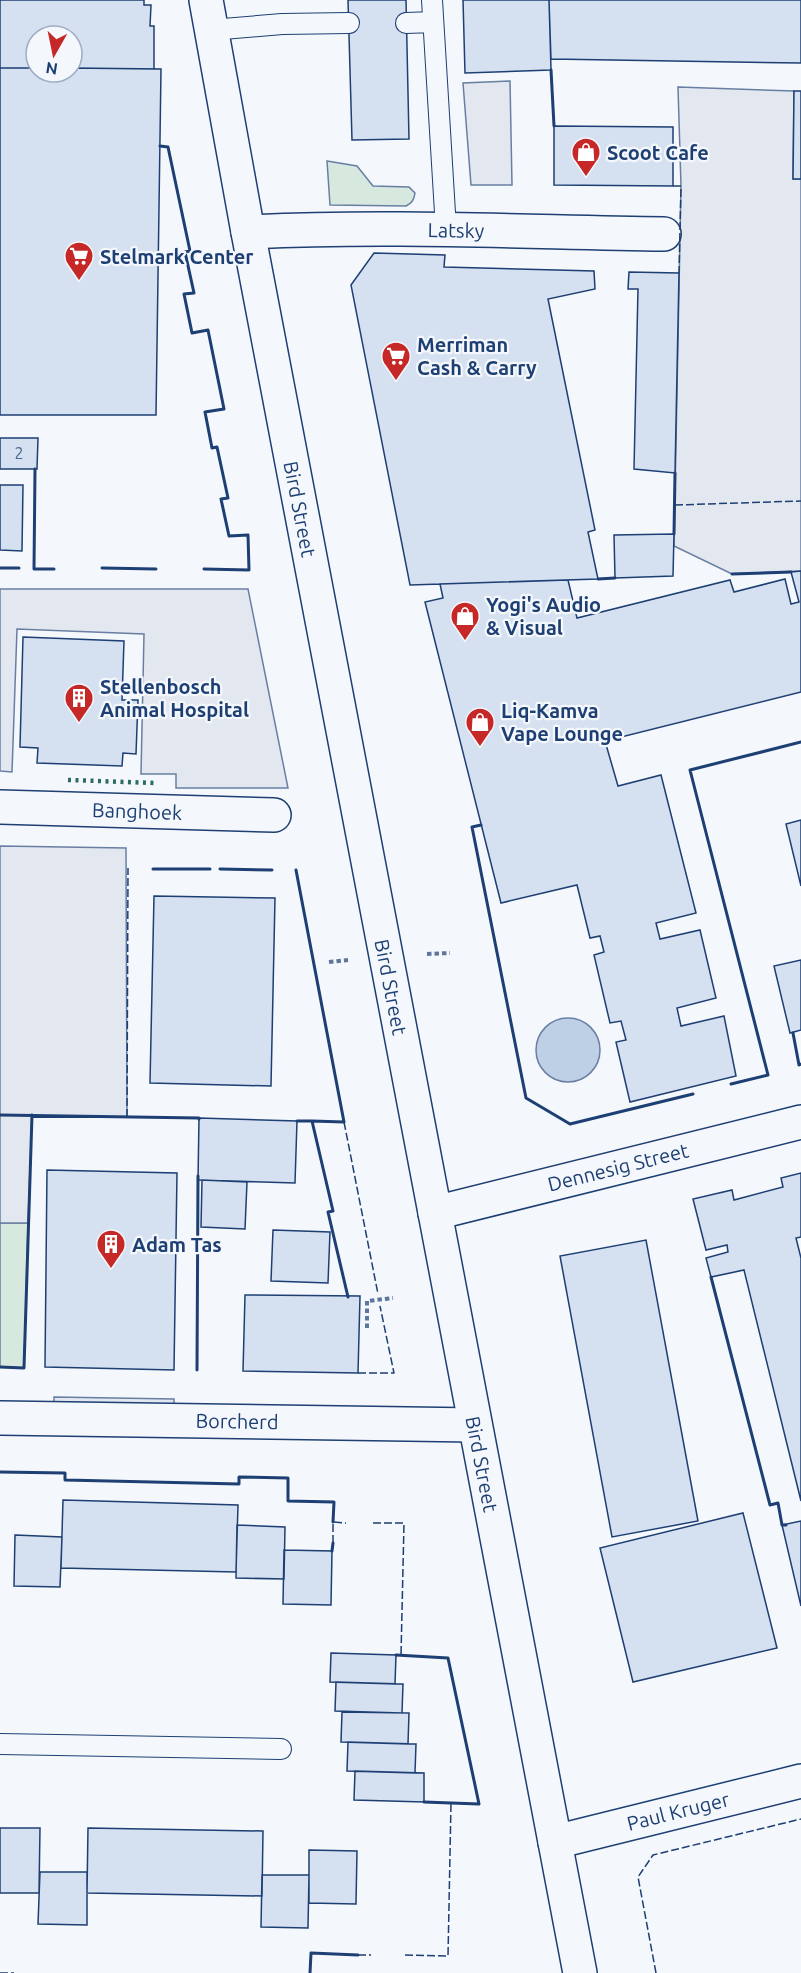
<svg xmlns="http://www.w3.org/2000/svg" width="801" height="1973" font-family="Ubuntu,sans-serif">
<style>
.green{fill:#d7e8df;stroke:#687fa3;stroke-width:1.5}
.parking{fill:#e3e8f0;stroke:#687fa3;stroke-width:1.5}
.water{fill:#bed0e5;stroke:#687fa3;stroke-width:1.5}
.building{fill:#d5e0f0;stroke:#1d3f73;stroke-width:1.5}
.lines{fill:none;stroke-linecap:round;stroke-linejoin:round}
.service-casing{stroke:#1d3f73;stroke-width:22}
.minor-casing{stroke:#1d3f73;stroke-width:36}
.tertiary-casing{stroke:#1d3f73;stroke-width:36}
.path{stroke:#5e769c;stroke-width:4;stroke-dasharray:4.5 3;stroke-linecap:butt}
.service{stroke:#f4f7fb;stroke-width:20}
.minor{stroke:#f4f7fb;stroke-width:33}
.tertiary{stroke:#f4f7fb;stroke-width:33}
.hedge{stroke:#2c6c60;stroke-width:4.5;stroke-dasharray:3 4.5;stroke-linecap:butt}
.fence{stroke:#1d3f73;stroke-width:1.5;stroke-dasharray:8 3;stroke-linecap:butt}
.wall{stroke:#1d3f73;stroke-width:3}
.labels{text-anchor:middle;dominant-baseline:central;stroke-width:4.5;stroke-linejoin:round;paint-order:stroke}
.number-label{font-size:16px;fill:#4b6792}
.poi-label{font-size:20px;font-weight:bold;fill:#1d3f73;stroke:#f4f7fb;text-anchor:start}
.street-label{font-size:20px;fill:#1d3f73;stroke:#f4f7fb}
</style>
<rect width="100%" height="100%" fill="#f4f7fb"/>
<path class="green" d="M327 161 357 166 373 186 409 187 415 193C414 200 412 203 406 206L330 205Z
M0 1223H28L24 1368 0 1367Z"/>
<path class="parking" d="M510 81 512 185H471L463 83Z
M678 87 794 91 793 179H801V571L732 574 674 546 681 186Z
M0 589H248L288 788H176V774H141L144 634 17 629 12 772 0 771Z
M0 846 126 848 127 1117 32 1116 28 1223H0Z
M54 1397 174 1399V1414L54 1412Z"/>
<path class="water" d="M536 1050a32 32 0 1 1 64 0a32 32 0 1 1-64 0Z"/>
<path class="building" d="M0 0H144V5H151L150 26H154V69L72 68V36H36V68H0Z
M348 0H406L409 139 352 140Z
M463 0H549L551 70 465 73Z
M549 0H801V63L551 59Z
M0 68H36V72H72V68L161 69 156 415H0Z
M794 91H801V179H793Z
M554 126 673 127V186L554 185Z
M374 253 445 255 444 267 594 271 595 289 548 299 595 530 588 532 598 579 410 585 351 285Z
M629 272 679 273 675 473 634 469 638 289H628Z
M0 438H38L37 469H0Z
M0 485H23L22 551 0 550Z
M674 534 673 576 615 578 614 535Z
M801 571V692L605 741 618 786 661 775 696 913 656 923 660 939 700 930 716 998 677 1008 681 1026 724 1016 736 1076 630 1102 616 1042 626 1040 621 1021 610 1023 594 955 604 952 600 936 590 938 577 885 501 903 425 602 443 598 440 584 568 580 577 618 730 580 734 592 785 579 791 604 799 602 791 572Z
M23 637 124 641 122 700H138L136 754 123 753 122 766 37 763 38 748 20 747Z
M801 820V886L786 824Z
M154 896 275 898 271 1086 150 1083Z
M801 960V1030L790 1033 774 966Z
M199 1118 297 1121 295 1183 198 1180Z
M47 1170 177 1173 174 1370 45 1367Z
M801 1173V1237L796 1238 801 1258V1501L744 1270 711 1277 706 1258 728 1252 727 1245 706 1250 693 1199 732 1190 734 1200 783 1187 781 1178Z
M202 1180 247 1182 245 1229 201 1227Z
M273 1230 330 1232 328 1283 271 1281Z
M646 1240 698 1521 612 1537 560 1256Z
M245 1295 360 1296 358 1373 243 1371Z
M63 1500 238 1505 236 1572 61 1568Z
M743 1513 777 1648 633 1682 600 1548Z
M801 1521V1606L782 1525Z
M237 1525 285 1527 284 1579 236 1578Z
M15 1535 62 1537 60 1587 14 1586Z
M284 1550 332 1551 331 1605 283 1604Z
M331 1653 396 1655 395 1684 330 1682Z
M336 1682 403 1684 402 1713 335 1711Z
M342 1712 409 1713 408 1744 341 1742Z
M348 1742 416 1744 415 1773 347 1771Z
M355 1771 424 1773V1802L354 1800Z
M0 1828H40L39 1893H0Z
M88 1828 263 1831 262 1896 87 1893Z
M309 1850 357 1851 356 1904 309 1903Z
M40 1872H87V1925L38 1924Z
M262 1875H309L308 1928 261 1927Z"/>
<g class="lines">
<g class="service-casing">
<path id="service" d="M432 0 446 229
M406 23 433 22
M211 30 282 24 349 23
M0 1744 281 1749"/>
</g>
<g class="minor-casing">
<path id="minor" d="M248 232C386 225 525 232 664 234
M0 807 274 815
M435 1213 801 1122
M0 1418 475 1425
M555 1842 801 1781"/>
</g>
<g class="tertiary-casing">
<path id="tertiary" d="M206 0 248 232 580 1973"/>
</g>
<path class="path" d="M427 954 450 953
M329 962 348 960
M367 1328V1301L393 1298"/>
<use href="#service" class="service"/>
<use href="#minor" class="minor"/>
<use href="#tertiary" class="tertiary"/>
<path class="hedge" d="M68 780 156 783"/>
<path class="fence" d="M673 186H681L679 273
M675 505 801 501
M127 1117 128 868
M344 1122 378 1294
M358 1373H394L380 1306
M373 1523H404L401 1655
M333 1543V1522L346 1523
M358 1955H371
M405 1955 448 1956 451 1803
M0 1973H14
M656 1973 638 1877 653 1855 801 1819"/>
<path class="wall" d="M551 70 554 126
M160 146 168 147 190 251 185 252 194 293 184 294 192 333 208 330 224 409 205 412 212 448 217 447 228 498 221 499 229 536 248 535 249 570 204 569
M35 469 34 569H54
M674 534 675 473
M0 568H19
M102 568 156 569
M732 574 791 572
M598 579 615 578
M481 825 472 827 526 1098 570 1124 693 1094
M153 869H210
M220 869 272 870
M296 870 344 1122 312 1121
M793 1033 799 1065 801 1064
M731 1084 768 1075 690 770 801 742
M0 1115 199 1118V1119
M297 1121H312L333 1211 328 1212 348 1297
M711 1277 770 1505 778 1503 782 1525H786
M0 1367 24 1368 32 1115
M197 1370 198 1176
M0 1472 65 1473V1480L239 1484V1477L288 1478V1501L334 1502 333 1522
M332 1551 333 1543
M396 1655 448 1658 479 1804 424 1802
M310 1973 311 1953 358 1955"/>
</g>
<defs>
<g id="shop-pin" transform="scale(1.5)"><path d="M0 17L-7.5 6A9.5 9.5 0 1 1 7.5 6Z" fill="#c62828" stroke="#f4f7fb"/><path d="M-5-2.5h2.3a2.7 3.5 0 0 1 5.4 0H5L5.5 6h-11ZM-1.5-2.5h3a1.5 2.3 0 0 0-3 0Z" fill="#fff"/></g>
<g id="supermarket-pin" transform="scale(1.5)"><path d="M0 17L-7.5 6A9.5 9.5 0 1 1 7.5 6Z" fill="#c62828" stroke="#f4f7fb"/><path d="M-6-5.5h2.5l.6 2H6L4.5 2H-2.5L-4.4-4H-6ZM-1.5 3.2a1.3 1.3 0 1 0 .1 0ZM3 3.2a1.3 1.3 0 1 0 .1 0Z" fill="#fff"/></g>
<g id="building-pin" transform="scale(1.5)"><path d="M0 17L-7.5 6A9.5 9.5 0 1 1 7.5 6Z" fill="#c62828" stroke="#f4f7fb"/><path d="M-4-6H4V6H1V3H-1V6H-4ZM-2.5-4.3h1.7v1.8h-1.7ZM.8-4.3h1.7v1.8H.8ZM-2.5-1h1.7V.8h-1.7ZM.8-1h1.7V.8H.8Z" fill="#fff"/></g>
</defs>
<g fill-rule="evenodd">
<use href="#shop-pin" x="586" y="152"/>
<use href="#supermarket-pin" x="79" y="256"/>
<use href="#supermarket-pin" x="396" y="356"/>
<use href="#shop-pin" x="465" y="616"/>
<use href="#building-pin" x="79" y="698"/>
<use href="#shop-pin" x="480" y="722"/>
<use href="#building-pin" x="111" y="1244"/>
</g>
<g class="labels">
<g class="number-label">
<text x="19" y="453">2</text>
</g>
<g class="poi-label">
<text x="607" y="152">Scoot Cafe</text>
<text x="100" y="256">Stelmark Center</text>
<text x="417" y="344">Merriman<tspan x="417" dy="23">Cash &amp; Carry</tspan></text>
<text x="486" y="604">Yogi's Audio<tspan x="486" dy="23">&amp; Visual</tspan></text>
<text x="100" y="686">Stellenbosch<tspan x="100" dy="23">Animal Hospital</tspan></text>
<text x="501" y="710">Liq-Kamva<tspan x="501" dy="23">Vape Lounge</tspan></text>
<text x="132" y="1244">Adam Tas</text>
</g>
<g class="street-label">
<text transform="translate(456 230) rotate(1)">Latsky</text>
<text transform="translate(300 509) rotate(79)">Bird Street</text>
<text transform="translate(137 811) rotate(2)">Banghoek</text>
<text transform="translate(391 987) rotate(79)">Bird Street</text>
<text transform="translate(618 1167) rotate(-14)">Dennesig Street</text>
<text transform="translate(237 1421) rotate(1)">Borcherd</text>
<text transform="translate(482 1464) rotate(79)">Bird Street</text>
<text transform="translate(678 1811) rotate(-14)">Paul Kruger</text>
</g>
</g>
<g transform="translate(54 54) rotate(189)"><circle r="28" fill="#f4f7fb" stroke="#9eadc5" stroke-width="1.5"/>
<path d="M0-4.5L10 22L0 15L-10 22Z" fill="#c62828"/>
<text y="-9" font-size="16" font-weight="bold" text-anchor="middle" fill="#1d3f73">N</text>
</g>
</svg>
